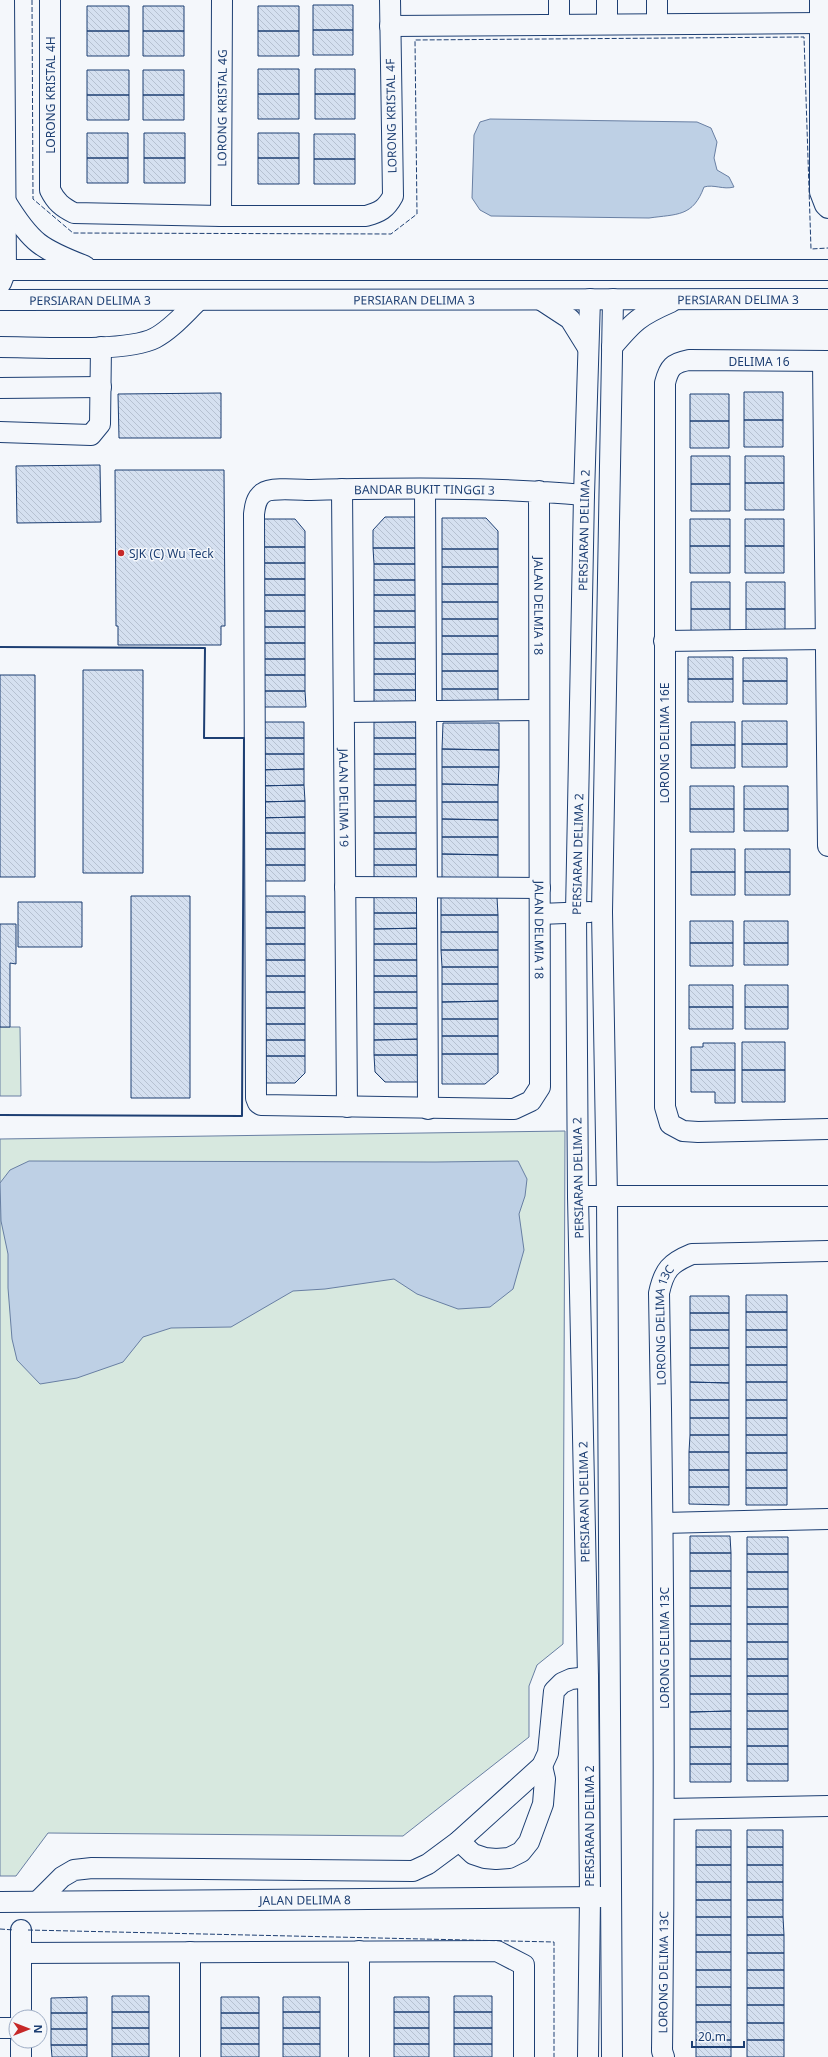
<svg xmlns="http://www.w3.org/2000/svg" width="828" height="2057" font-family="'Noto Sans',sans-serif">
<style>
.park{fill:#d7e8df;stroke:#687fa3}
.water{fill:#bed0e5;stroke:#687fa3}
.building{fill:url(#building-back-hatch);stroke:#1d3f73}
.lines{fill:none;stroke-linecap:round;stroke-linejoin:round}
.minor-casing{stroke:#1d3f73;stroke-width:22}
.minor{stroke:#f4f7fb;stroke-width:20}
.fence{stroke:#1d3f73;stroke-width:1;stroke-dasharray:5 2;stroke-linecap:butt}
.wall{stroke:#1d3f73;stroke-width:2}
.poi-dot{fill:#c62828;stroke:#f4f7fb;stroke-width:1.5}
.labels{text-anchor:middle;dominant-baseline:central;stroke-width:3;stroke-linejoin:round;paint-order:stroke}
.street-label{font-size:12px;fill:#1d3f73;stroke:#f4f7fb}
.poi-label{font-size:12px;fill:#1d3f73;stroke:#f4f7fb;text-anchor:start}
</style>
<defs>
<pattern id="building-back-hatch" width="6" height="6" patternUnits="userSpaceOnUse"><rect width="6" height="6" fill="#d5e0f0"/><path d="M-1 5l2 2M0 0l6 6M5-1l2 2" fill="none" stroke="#b6c1d1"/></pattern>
</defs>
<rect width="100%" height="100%" fill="#f4f7fb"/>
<path class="park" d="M0 1027H20L21 1096H0Z
M565 1131 563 1644 537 1665 529 1686V1737L403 1836 48 1833 16 1876H0V1139Z"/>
<path class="water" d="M490 119 697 122 711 128 717 142 714 158 717 170 729 177 734 187C723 190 714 184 704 187 693 217 677 214 649 218L491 216 480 210 472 198 474 135 480 122Z
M29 1161 435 1162 518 1161 527 1179 525 1196 519 1214 524 1250 513 1289 490 1307 458 1309 417 1294 394 1279 325 1289 293 1291 231 1327 171 1328 143 1337 123 1362 77 1378 40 1384 17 1360 12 1339 8 1288V1254L1 1221 0 1183 10 1170Z"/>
<path class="building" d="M313 5H353V30H313Z
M87 6H129V31H87Z
M143 6H184V31H143Z
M258 6H299V31H258Z
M313 30H353V55H313Z
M87 31H129V56H87Z
M143 31H184V56H143Z
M258 31H299V56H258Z
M258 69H299V94H258Z
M315 69H355V94H315Z
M87 70H129V95H87Z
M143 70H184V95H143Z
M258 94H299V119H258Z
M315 94H355V119H315Z
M87 95H129V120H87Z
M143 95H184V120H143Z
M87 133H128V158H87Z
M144 133H185V158H144Z
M258 133H299V158H258Z
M314 134H355V159H314Z
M87 158H128V183H87Z
M144 158H185V183H144Z
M258 158H299V184H258Z
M314 159H355V184H314Z
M744 392H783V420H744Z
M221 393V438H119L118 394Z
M690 394H729V421H690Z
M744 420H783V447H744Z
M690 421H729V448H690Z
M691 456H730V484H691Z
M745 456H784V483H745Z
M100 465 101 522 17 523 16 466Z
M115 470H224L225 626H221V645H118V626H116Z
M745 483H784V510H745Z
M691 484H730V511H691Z
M385 517H423V548H373V530Z
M442 518H486L498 531V549H442Z
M254 519H295L305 531V547H254Z
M690 519H730V546H690Z
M745 519H784V546H745Z
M690 546H730V573H690Z
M745 546H784V573H745Z
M254 547H305V563H254Z
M373 548H423V564H374Z
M442 549H498V567H442Z
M254 563H305V579H254Z
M374 564H423V580H374Z
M442 567H498V584H442Z
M254 579H305V595H254Z
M374 580H423V595H374Z
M691 582H730V609H691Z
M746 582H785V609H746Z
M442 584H498V602H442Z
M254 595H305V611H254Z
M374 595H423V611H374Z
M442 602H498V619H442Z
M691 609H730V636H691Z
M746 609H785V637H746Z
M254 611H305V627H254Z
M374 611H423V627H374Z
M442 619H498V636H442Z
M254 627H305V643H254Z
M374 627H423V643H374Z
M442 636H498V654H442Z
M254 643H305V659H254Z
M374 643H423V659H374Z
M442 654H498V671H442Z
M688 657H733V679H688Z
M743 658H787V681H743Z
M254 659H305V675H255Z
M374 659H423V674H374Z
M83 670H143V873H83Z
M442 671H498V689H442Z
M374 674H423V690H374Z
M0 675H35V877H0Z
M255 675H305V691H255Z
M688 679H733V702H688Z
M743 681H787V704H743Z
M442 689H498V706H442Z
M374 690H423V706H374Z
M255 691H305L306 707H255Z
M742 721H787V744H742Z
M254 722H304V738H254Z
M374 722H425V738H374Z
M691 722H735V745H691Z
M443 723H499V750L442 749Z
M254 738H304V754H254Z
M374 738H425V754H374Z
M742 744H787V767H742Z
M691 745H735V768H691Z
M442 749 499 750V767H442Z
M254 754H304V769L254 770Z
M374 754H425V769H374Z
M442 767H499L498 785 442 784Z
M304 769V785L255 786 254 770Z
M374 769H425V785H374Z
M442 784 498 785V802H442Z
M304 785 305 801 255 802V786Z
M374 785H425V801H374Z
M690 786H734V809H690Z
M744 786H788V809H744Z
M305 801V817L255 818V802Z
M374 801H425V817H374Z
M442 802H498V820L442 819Z
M690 809H734V832H690Z
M744 809H788V831H744Z
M305 817V833H255V818Z
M374 817H425V833H374Z
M442 819 498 820V837H442Z
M255 833H305V849H255Z
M374 833H425V849H374Z
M442 837H498V855L442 854Z
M255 849H305V865H255Z
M374 849H425V865H374Z
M691 849H735V872H691Z
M745 849H790V872H745Z
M442 854 498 855V881H442Z
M255 865H305V881H255Z
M374 865H425V881H374Z
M691 872H735V895H691Z
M745 872H790V895H745Z
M131 896H190V1098H131Z
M255 896H305V912H255Z
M374 897H424V913H374Z
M441 897H497L498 915H441Z
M18 902H82V947H18Z
M255 912H305V928H255Z
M374 913H424V928L374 929Z
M441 915H498V932H441Z
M690 921H733V943H690Z
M744 921H788V943H744Z
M0 924H16V964L10 963V1027H0Z
M255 928H305V944H255Z
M424 928V944H374V929Z
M441 932H498V950H441Z
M690 943H733V966H690Z
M744 943H788V965H744Z
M255 944H305V960H255Z
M374 944H424V960H374Z
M441 950H498V967H442Z
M255 960H305V976H255Z
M374 960H424L425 976H374Z
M442 967H498V984H442Z
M255 976H305V992H255Z
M374 976H425V992H374Z
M442 984H498V1001L442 1002Z
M689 985H733V1007H689Z
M745 985H788V1007H745Z
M255 992H305V1008H255Z
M374 992H425V1008H374Z
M498 1001V1019H442V1002Z
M689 1007H733V1029H689Z
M745 1007H788V1029H745Z
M255 1008H305V1024H255Z
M374 1008H425V1024H374Z
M442 1019H498V1036H442Z
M255 1024H305V1040H255Z
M374 1024H425V1039L374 1040Z
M442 1036H498V1054H442Z
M425 1039V1055H374V1040Z
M255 1040H305V1056H256Z
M742 1042H785V1070H742Z
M703 1043H735V1070H691V1047H703Z
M442 1054H498V1073L485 1084H442Z
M374 1055H425V1082H385L375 1072Z
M256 1056H305V1073L295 1083H256Z
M691 1070H735V1103H715V1092H691Z
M742 1070H785V1102H742Z
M746 1295H787V1312H746Z
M690 1296H729V1313H690Z
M746 1312H787V1330H746Z
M690 1313H729V1330H690Z
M690 1330H729V1348H690Z
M746 1330H787V1347H746Z
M746 1347H787V1365H746Z
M690 1348H729V1365H690Z
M690 1365H729V1383L690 1382Z
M746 1365H787V1382H746Z
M690 1382 729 1383V1400H690Z
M746 1382H787V1400H746Z
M690 1400H729V1418H690Z
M746 1400H787V1418H746Z
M690 1418H729V1435H690Z
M746 1418H787V1435H746Z
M690 1435H729V1452H689Z
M746 1435H787V1453H746Z
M689 1452H729V1470H689Z
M746 1453H787V1470H746Z
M689 1470H729V1487H689Z
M746 1470H787V1488H746Z
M689 1487H729V1505L689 1504Z
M746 1488H787V1505H746Z
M690 1536H730L731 1553H690Z
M747 1537H788V1554H747Z
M690 1553H731V1571H690Z
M747 1554H788V1572H747Z
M690 1571H731V1588H690Z
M747 1572H788V1589H747Z
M690 1588H731V1606H690Z
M747 1589H788V1607H747Z
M690 1606H731V1624H690Z
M747 1607H788V1624H747Z
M690 1624H731V1641H690Z
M747 1624H788V1642H747Z
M690 1641H731V1659H690Z
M747 1642H788V1659H747Z
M690 1659H731V1676H690Z
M747 1659H788V1676H747Z
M690 1676H731V1694H690Z
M747 1676H788V1694H747Z
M690 1694H731V1711L690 1712Z
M747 1694H788V1711H747Z
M731 1711V1729H690V1712Z
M747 1711H788V1729H747Z
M690 1729H731V1747H690Z
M747 1729H788V1746H747Z
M747 1746H788V1764H747Z
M690 1747H731V1764H690Z
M690 1764H731V1782H690Z
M747 1764H788V1781H747Z
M696 1830H731V1847H696Z
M747 1830H783V1847H747Z
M696 1847H731V1865H696Z
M747 1847H783V1865H747Z
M696 1865H731V1882H696Z
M747 1865H783V1882H747Z
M696 1882H731V1900H696Z
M747 1882H783V1900H747Z
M696 1900H731V1917H696Z
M747 1900H783V1917H747Z
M696 1917H731V1935H696Z
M747 1917H783L784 1935H747Z
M696 1935H731V1952H696Z
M747 1935H784V1953H747Z
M696 1952H731V1970H696Z
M747 1953H784V1970H747Z
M696 1970H731V1987H696Z
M747 1970H784V1988H747Z
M696 1987H731V2005H696Z
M747 1988H784V2005H747Z
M112 1996H149V2012H112Z
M454 1996H492V2012H454Z
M87 1997V2013H51V1998Z
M221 1997H259V2013H221Z
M283 1997H320V2012H283Z
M394 1997H429V2012H394Z
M696 2005H731V2022H696Z
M747 2005H784V2023H747Z
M112 2012H149V2028H112Z
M283 2012H320V2028H283Z
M394 2012H429V2028H394Z
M454 2012H492V2028H454Z
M51 2013H87V2029H51Z
M221 2013H259V2028H221Z
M696 2022H731V2040H696Z
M747 2023H784V2040H747Z
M112 2028H149V2044H112Z
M221 2028H259V2044H221Z
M283 2028H320V2044H283Z
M394 2028H429V2044H394Z
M454 2028H492V2044H454Z
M51 2029H87V2045H51Z
M696 2040H731V2057H696Z
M747 2040H784V2057H747Z
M112 2044H149V2057H112Z
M221 2044H259V2057H221Z
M283 2044H320V2057H283Z
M394 2044H429V2057H394Z
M454 2044H492V2057H454Z
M51 2045H87V2057H52Z"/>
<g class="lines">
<g class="minor-casing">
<g id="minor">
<path d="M50 0V190C56 202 62 207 74 213L221 216H366C380 212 386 209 393 196L390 0"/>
<path d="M559 0V25"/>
<path d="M607 0V24"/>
<path d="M657 0V24"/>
<path d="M820 0V192L825 205 828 208"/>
<path d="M390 26 820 23"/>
<path d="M6 202C31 243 41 249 85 266"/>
<path id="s1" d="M221 216 222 0"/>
<path d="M0 270H828"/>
<path d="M1 283 6 270 4 0"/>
<path id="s2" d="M0 300 828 299"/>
<path d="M541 300 570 319 588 348"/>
<path d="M0 347C36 347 126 353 155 338 172 329 186 312 199 300"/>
<path d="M612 347C634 321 639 316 671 302"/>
<path d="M823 361 828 846"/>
<path d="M828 361 689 360C673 363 669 367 665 383V1107L670 1124 683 1131 698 1132 828 1129"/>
<path d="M0 388 101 387"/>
<path d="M0 432 91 435 100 424 101 347"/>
<path id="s3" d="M342 489 347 1107"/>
<path d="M425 490 428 1109"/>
<path id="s4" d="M539 491 540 1087 531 1101 514 1109 261 1105 258 1103 256 1098 254 514C255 506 256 498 263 493 271 487 301 490 311 490 402 488 494 487 584 495"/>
<path d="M664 641 828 639"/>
<path d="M344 712 539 710"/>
<path d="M345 887 540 888"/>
<path d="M540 914 590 912"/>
<path d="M578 1196H828"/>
<path d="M663 1523 828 1519"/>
<path d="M665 1809 828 1806"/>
<path d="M459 1841 473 1854 485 1858 496 1859 509 1858 521 1852 529 1842 543 1804 545 1779 542 1766"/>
<path d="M38 1901 62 1877 74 1870 92 1868 413 1871 428 1864 459 1841 542 1766 548 1753 554 1691 562 1683 571 1679 588 1677"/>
<path id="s5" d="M0 1902 604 1897"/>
<path d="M359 1951V2057"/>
<path d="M190 1952V2057"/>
<path d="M21 1953 497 1951 524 1965V2057"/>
<path d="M21 2017V1930"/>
<path d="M0 2028H16"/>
<path d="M21 2057V2041"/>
<path id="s6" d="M588 2057 590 1897 588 1677 578 1196 576 912 584 495 590 299"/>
<path d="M612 2057 607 1196 602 912 613 299"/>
<path id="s7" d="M664 2057 662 2051C665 1798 664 1546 659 1293 664 1270 670 1263 692 1254L828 1251"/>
</g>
</g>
<use href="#minor" class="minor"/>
<path class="fence" d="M32 0 33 199 73 233 391 234 417 214 415 40 804 37 811 249 828 248
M0 1929 14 1930
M28 1930 554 1942V2057"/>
<path class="wall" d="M0 647 205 648 204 738H244L242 1116 0 1115"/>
</g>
<circle class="poi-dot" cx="121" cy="553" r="4"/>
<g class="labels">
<g class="street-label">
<text transform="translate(50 95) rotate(-90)">LORONG KRISTAL 4H</text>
<text stroke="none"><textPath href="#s1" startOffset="108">LORONG KRISTAL 4G</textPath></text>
<text transform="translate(391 116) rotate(-91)">LORONG KRISTAL 4F</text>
<text stroke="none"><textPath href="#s2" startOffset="738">PERSIARAN DELIMA 3</textPath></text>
<text stroke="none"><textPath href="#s2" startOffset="90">PERSIARAN DELIMA 3</textPath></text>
<text stroke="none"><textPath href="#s2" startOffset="414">PERSIARAN DELIMA 3</textPath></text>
<text x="759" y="361">DELIMA 16</text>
<text stroke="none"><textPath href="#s4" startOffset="1663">BANDAR BUKIT TINGGI 3</textPath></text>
<text stroke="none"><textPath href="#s6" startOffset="1527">PERSIARAN DELIMA 2</textPath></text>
<text stroke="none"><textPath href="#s4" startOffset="115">JALAN DELMIA 18</textPath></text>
<text transform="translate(664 743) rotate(-90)">LORONG DELIMA 16E</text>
<text stroke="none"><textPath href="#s3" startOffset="309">JALAN DELIMA 19</textPath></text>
<text stroke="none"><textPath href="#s6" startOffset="1203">PERSIARAN DELIMA 2</textPath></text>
<text stroke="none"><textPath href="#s4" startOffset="439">JALAN DELMIA 18</textPath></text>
<text transform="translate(578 1178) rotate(-91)">PERSIARAN DELIMA 2</text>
<text stroke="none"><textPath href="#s7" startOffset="733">LORONG DELIMA 13C</textPath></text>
<text transform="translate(584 1502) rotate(-91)">PERSIARAN DELIMA 2</text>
<text transform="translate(664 1648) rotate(-90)">LORONG DELIMA 13C</text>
<text transform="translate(589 1826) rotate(-90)">PERSIARAN DELIMA 2</text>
<text stroke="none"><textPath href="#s5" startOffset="305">JALAN DELIMA 8</textPath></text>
<text stroke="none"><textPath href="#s7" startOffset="85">LORONG DELIMA 13C</textPath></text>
</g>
<g class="poi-label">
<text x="129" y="553">SJK (C) Wu Teck</text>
</g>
</g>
<g transform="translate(28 2029) rotate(90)"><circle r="19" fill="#f4f7fb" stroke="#9eadc5"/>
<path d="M0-3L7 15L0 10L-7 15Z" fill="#c62828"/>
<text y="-6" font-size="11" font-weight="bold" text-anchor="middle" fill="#1d3f73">N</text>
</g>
<path d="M692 2041v6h52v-6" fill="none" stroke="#1d3f73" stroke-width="2"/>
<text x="698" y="2041" font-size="12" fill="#1d3f73" stroke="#f4f7fb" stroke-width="3" paint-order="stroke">20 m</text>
</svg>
